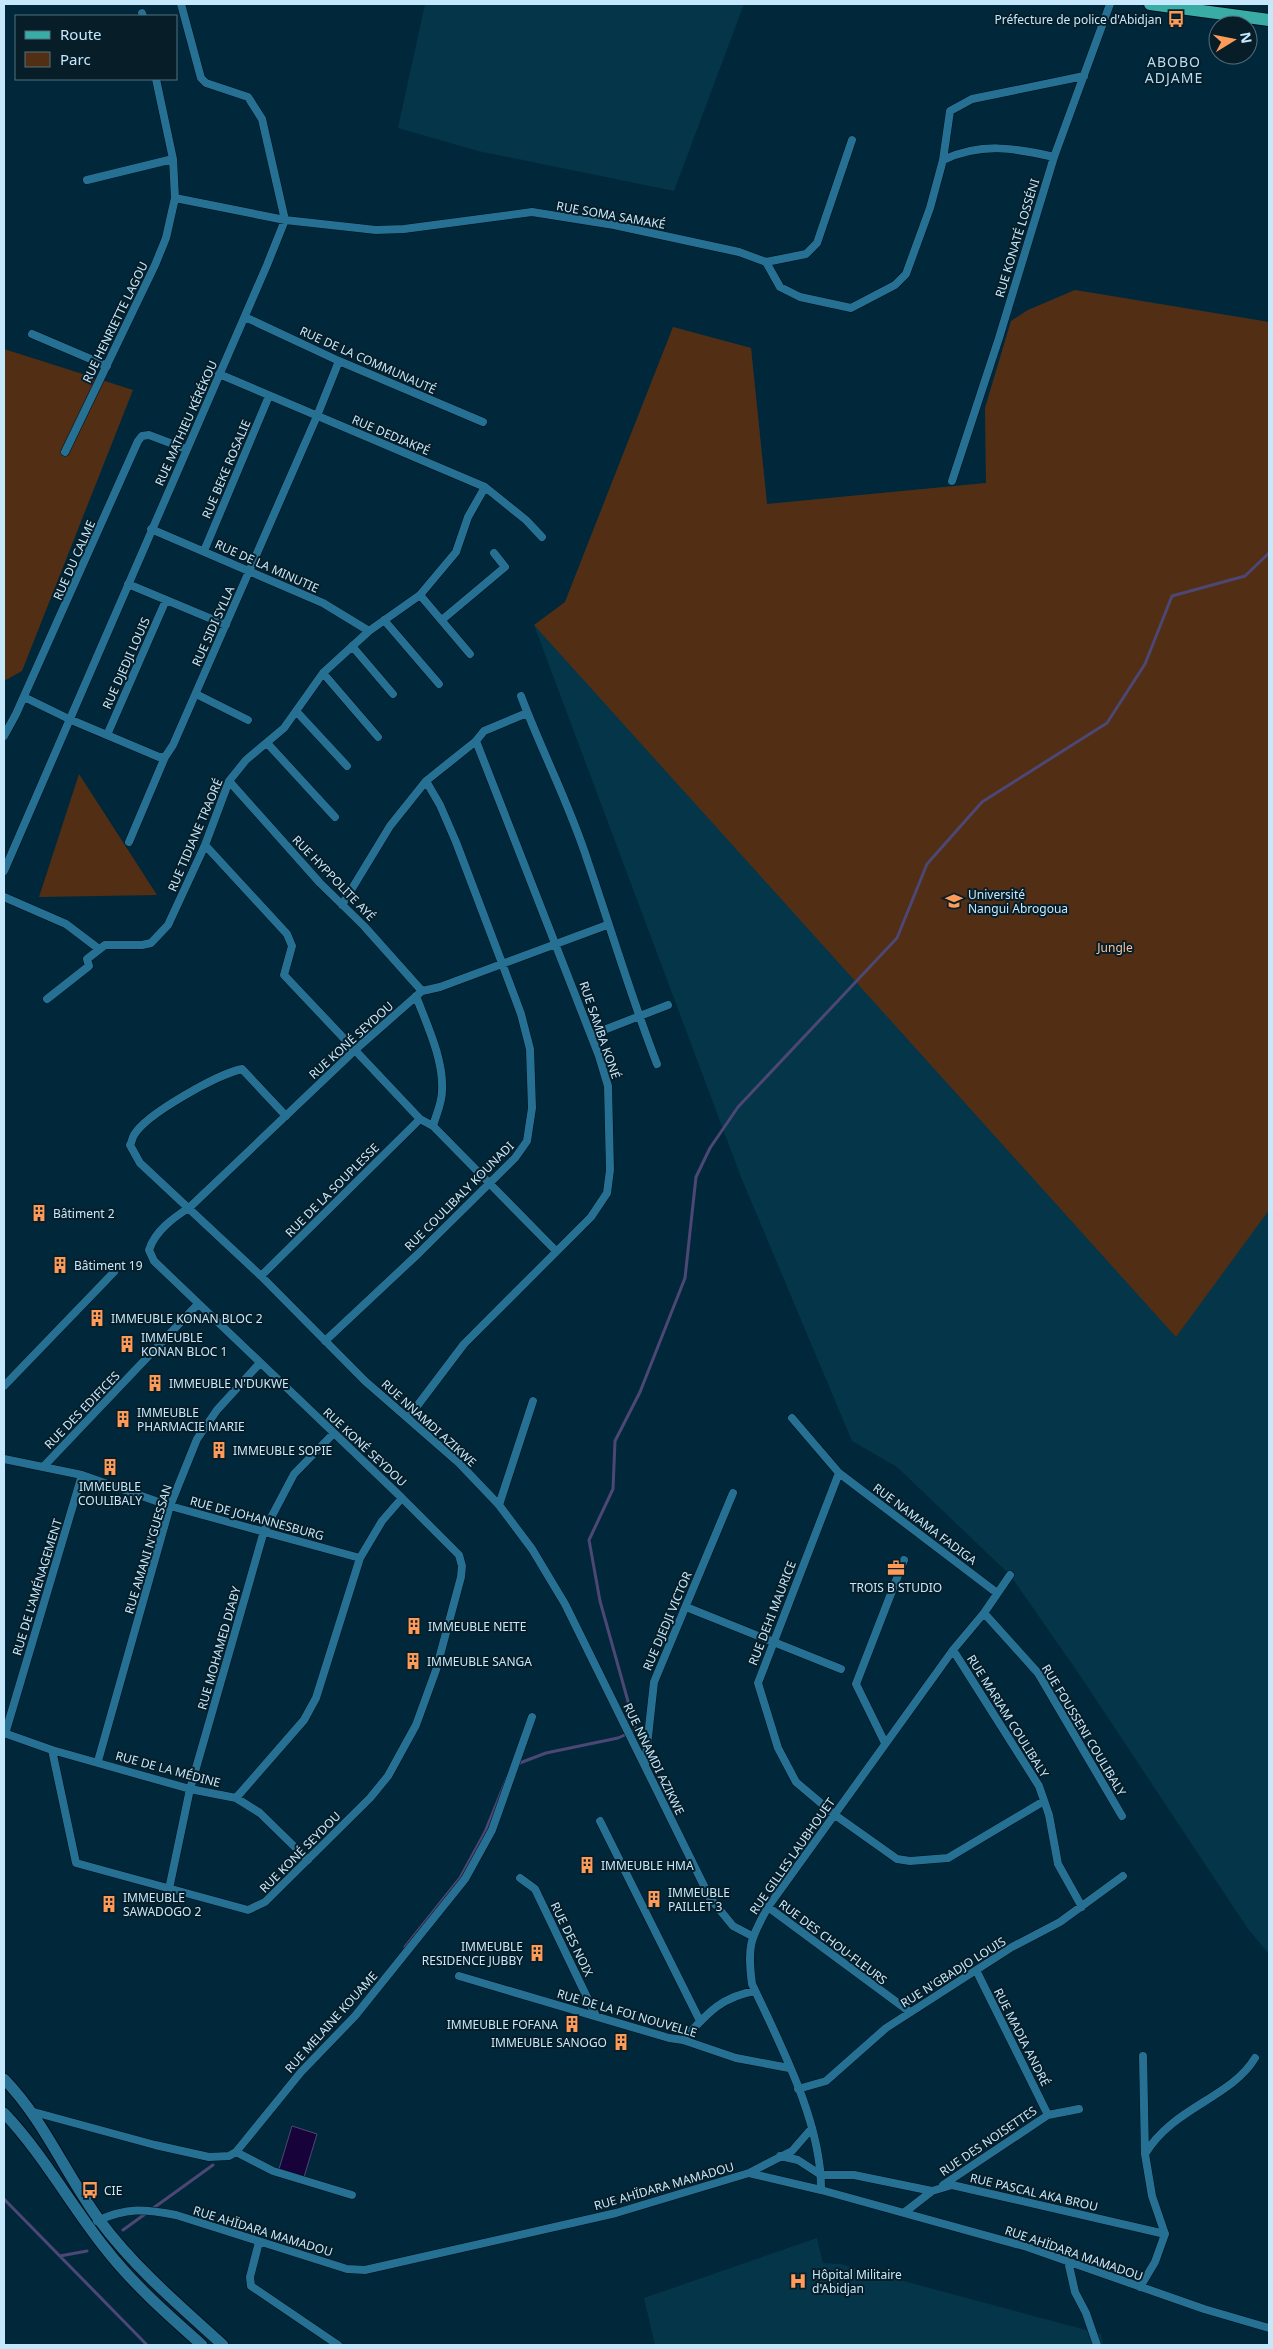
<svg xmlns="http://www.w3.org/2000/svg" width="1273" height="2349" font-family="'Noto Sans',sans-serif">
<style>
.built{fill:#053549}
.green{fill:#522e15}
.water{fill:#18023a;stroke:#4c4774}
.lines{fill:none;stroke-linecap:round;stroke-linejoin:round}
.stream{stroke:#4c4774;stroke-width:3}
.minor-casing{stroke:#00101a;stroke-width:9}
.secondary-casing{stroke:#00101a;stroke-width:13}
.primary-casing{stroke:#00101a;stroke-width:14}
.minor{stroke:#257093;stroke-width:8}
.secondary{stroke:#257093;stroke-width:11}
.primary{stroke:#3aaca6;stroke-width:12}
.labels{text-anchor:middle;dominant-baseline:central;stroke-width:4;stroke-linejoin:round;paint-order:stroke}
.poi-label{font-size:12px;fill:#c6e8fc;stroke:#071e29;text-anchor:start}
.street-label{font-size:12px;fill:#c6e8fc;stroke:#071e29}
.park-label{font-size:12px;fill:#f8c29f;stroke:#071e29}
.neighbourhood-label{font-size:14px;letter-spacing:1px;fill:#b4def5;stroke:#071e29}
</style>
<rect width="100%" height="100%" fill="#00283a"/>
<path class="built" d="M425 4H744L674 191 478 151 398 128Z
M1075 290 1269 322V1954L1248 1929 1079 1674 1010 1575 897 1467 852 1441 741 1177 534 625 565 602 673 327 751 348 767 504 986 483 985 408 1011 321 1028 310Z
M817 2238 823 2263 840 2264 1101 2334 1103 2345H655L644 2298Z"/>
<path class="green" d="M1075 290 1269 322V1210L1176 1337 534 625 565 602 673 327 751 348 767 504 986 483 985 408 1011 321 1028 310Z
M4 349 133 390 22 671 4 681Z
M79 774 157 895 39 897Z"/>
<path class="water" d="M292 2126 317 2134 304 2177 279 2169Z"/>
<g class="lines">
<path class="stream" d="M517 1764 546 1753 618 1738 636 1730 600 1601 589 1540 613 1489 615 1441 640 1392 685 1278 696 1177 710 1148 738 1107 897 938 927 864 982 802 1107 723 1145 664 1172 596 1245 576 1269 553
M405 1947 460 1878 485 1832 507 1778
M4 2199 147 2345
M123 2230 213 2165
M60 2256 87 2251"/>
<g class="minor-casing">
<path id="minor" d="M142 13 143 16
M156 79 173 159 175 198 285 220 376 230 404 229 532 212 614 225 739 252 766 262 806 254 817 243 852 140
M943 160C982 142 1014 148 1054 157
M87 180 173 159
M766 262 780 287 800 297 851 308 895 285 906 274 930 208 943 160 950 111 972 99 1084 76
M245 317 339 361 483 422
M32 334 107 366
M219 374 485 487 526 520 542 537
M65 452 155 265 166 238 175 198
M952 481 999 338 1054 157 1110 4
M151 529 323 603 369 631
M204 551 269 396
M128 584 226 625
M420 595 470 654
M443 619 505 567 494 553
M384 620 439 684
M352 646 393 694
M323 673 378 737
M196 694 248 720
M521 696C542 752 570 805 588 862 611 929 631 997 657 1064
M24 697 69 719 159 757H165L173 745 317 416 339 361
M296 711 347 766
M107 735 166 600
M4 736 16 714 138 441 142 436 149 435 186 449
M267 743 335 817
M229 781 320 883 364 926 422 991
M129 842 165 757
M205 845 287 934 292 946 284 975 420 1119 433 1126 556 1251
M4 871 267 265 285 220 262 119 248 97 206 83 201 78 181 4
M4 897 66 924 99 949
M342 905 390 826 426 781 476 741 484 731 527 713
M416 996C427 1025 444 1060 442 1091 442 1103 436 1115 433 1126
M47 999 89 966 87 959 105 945H142L151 943 168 925 205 845 229 781 246 760 284 728 323 673 369 631 420 595 456 552 468 517 485 487
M591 1035 668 1005
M286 1116 242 1069C218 1074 146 1114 134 1135 132 1138 132 1142 130 1145L140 1163 261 1276 365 1381 459 1463 499 1505 532 1549 565 1604 710 1898 733 1926 752 1936
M261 1276 420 1119
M325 1341 419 1253 515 1158 527 1141 532 1108 530 1049 521 1014 502 963 456 842 440 805 426 781
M4 1386 114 1272
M408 1418 464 1344 591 1217 607 1193 610 1170 608 1086 599 1056 476 741
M792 1418 839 1473 758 1683 778 1748 796 1782 835 1815 897 1859 910 1861 948 1858 1044 1801
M4 1459 82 1475 170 1506 360 1558
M44 1466 198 1304
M839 1473 997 1593
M499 1505 533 1401
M686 1607 841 1669
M984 1613 1038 1673 1122 1816
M953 1650 1039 1786 1049 1815 1058 1864 1082 1907
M4 1733 52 1750 190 1789 236 1798 260 1813 308 1860
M5 1734 82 1475
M885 1743 856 1684 904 1560
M52 1750 76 1863 248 1910 265 1902 370 1798 388 1776 416 1725 436 1670 461 1577 462 1566 459 1555 402 1498 154 1261 149 1250C155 1231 173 1218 190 1207L355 1050 422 991 440 987 607 925
M98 1761 170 1506 197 1439 217 1410 259 1364
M645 1764 654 1682 733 1493
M236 1798 304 1720 316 1698 360 1558 382 1521 402 1498
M600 1821 700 2021
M520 1878 535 1889 596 2016
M169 1889 190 1789 264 1531 294 1474 334 1433
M768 1907 910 2012
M976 1970 1048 2115
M459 1976 669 2038 683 2040 736 2058 789 2068
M683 2040C706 2015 720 1997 755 1991
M798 2089 826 2081 886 2028 1012 1947 1060 1922 1123 1876
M30 2111 155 2145 209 2157 229 2156 236 2152 301 2072 355 2016 465 1879 492 1830 532 1717
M236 2152 273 2171 352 2195
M1145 2154C1173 2107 1231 2098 1255 2058
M780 2156 798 2160 821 2175H854L932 2191
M749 2173 792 2151 812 2128
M943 2185 1048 2115 1079 2109
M821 2190C822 2123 780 2044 752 1984 747 1947 750 1939 768 1907L953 1650 984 1613 1010 1575
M905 2212 932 2191 952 2185 1165 2234
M97 2221C127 2207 145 2209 176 2215L347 2269 365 2270 616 2213 749 2173 821 2190 1027 2247 1204 2309 1269 2328
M259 2242 250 2277 251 2286 338 2345
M1068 2261 1075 2292 1086 2313 1097 2345
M1140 2287 1155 2262 1165 2234 1152 2196 1145 2154 1143 2056"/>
</g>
<g class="secondary-casing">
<path id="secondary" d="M4 2079C44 2120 66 2175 100 2221 135 2268 180 2306 223 2345
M4 2113C43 2154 70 2204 105 2248 133 2284 168 2315 202 2345"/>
</g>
<g class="primary-casing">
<path id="primary" d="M1150 4 1269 20"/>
</g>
<use href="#minor" class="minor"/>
<use href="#secondary" class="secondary"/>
<use href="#primary" class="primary"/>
</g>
<defs>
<g id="bus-bare" transform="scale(1.35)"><path d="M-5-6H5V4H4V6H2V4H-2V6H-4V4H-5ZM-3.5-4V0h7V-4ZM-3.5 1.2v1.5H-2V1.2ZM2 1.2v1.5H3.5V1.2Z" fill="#fe9b58" stroke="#071e29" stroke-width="2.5" paint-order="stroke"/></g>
<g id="university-bare" transform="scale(1.35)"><path d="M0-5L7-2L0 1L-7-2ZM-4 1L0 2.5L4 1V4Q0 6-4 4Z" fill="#fe9b58" stroke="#071e29" stroke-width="2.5" paint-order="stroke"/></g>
<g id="building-bare" transform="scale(1.35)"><path d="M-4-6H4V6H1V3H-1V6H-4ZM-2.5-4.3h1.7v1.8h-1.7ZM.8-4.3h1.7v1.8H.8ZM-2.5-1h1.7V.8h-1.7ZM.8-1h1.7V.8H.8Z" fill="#fe9b58" stroke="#071e29" stroke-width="2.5" paint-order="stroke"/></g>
<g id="office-bare" transform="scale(1.35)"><path d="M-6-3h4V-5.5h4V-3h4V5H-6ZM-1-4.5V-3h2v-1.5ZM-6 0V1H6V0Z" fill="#fe9b58" stroke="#071e29" stroke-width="2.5" paint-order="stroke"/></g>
<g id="hospital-bare" transform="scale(1.35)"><path d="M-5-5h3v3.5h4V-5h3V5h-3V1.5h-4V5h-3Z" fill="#fe9b58" stroke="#071e29" stroke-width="2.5" paint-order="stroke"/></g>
</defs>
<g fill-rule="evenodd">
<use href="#bus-bare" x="1176" y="19"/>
<use href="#university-bare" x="954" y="901"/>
<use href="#building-bare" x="39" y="1213"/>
<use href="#building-bare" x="60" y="1265"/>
<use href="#building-bare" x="97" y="1318"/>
<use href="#building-bare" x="127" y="1344"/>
<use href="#building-bare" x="155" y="1383"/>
<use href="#building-bare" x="123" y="1419"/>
<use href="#building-bare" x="219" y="1450"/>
<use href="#building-bare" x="110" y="1467"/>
<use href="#office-bare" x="896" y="1568"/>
<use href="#building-bare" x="414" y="1626"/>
<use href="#building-bare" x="413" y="1661"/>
<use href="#building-bare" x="587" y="1865"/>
<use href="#building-bare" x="654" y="1899"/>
<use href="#building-bare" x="109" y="1904"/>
<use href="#building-bare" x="537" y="1953"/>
<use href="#building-bare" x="572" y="2024"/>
<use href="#building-bare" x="621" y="2042"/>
<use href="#bus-bare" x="90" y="2190"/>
<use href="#hospital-bare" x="798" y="2281"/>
</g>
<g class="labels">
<g class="poi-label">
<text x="1162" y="19" text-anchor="end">Préfecture de police d'Abidjan</text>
<text x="968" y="894">Université<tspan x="968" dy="14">Nangui Abrogoua</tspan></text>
<text x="53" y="1213">Bâtiment 2</text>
<text x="74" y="1265">Bâtiment 19</text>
<text x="111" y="1318">IMMEUBLE KONAN BLOC 2</text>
<text x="141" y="1337">IMMEUBLE<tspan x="141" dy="14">KONAN BLOC 1</tspan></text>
<text x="169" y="1383">IMMEUBLE N'DUKWE</text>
<text x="137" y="1412">IMMEUBLE<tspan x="137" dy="14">PHARMACIE MARIE</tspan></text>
<text x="233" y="1450">IMMEUBLE SOPIE</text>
<text x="110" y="1486" text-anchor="middle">IMMEUBLE<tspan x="110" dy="14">COULIBALY</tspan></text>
<text x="896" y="1587" text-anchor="middle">TROIS B STUDIO</text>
<text x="428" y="1626">IMMEUBLE NEITE</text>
<text x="427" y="1661">IMMEUBLE SANGA</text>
<text x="601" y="1865">IMMEUBLE HMA</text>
<text x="668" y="1892">IMMEUBLE<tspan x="668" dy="14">PAILLET 3</tspan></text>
<text x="123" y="1897">IMMEUBLE<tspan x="123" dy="14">SAWADOGO 2</tspan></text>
<text x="523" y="1946" text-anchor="end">IMMEUBLE<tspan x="523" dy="14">RESIDENCE JUBBY</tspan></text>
<text x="558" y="2024" text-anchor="end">IMMEUBLE FOFANA</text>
<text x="607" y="2042" text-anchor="end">IMMEUBLE SANOGO</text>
<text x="104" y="2190">CIE</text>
<text x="812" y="2274">Hôpital Militaire<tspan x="812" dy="14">d'Abidjan</tspan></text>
</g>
<g class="street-label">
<text transform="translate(611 215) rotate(10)">RUE SOMA SAMAKÉ</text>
<text transform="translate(1017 238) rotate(-73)">RUE KONATÉ LOSSÉNI</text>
<text transform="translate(115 322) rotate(-64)">RUE HENRIETTE LAGOU</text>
<text transform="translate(368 360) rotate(24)">RUE DE LA COMMUNAUTÉ</text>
<text transform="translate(186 423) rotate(-66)">RUE MATHIEU KÉRÉKOU</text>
<text transform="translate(391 435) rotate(23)">RUE DEDIAKPÉ</text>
<text transform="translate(226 469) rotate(-67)">RUE BEKE ROSALIE</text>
<text transform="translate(74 560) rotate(-66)">RUE DU CALME</text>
<text transform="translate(267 566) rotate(24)">RUE DE LA MINUTIE</text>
<text transform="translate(213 626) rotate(-66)">RUE SIDI SYLLA</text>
<text transform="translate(126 663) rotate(-66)">RUE DJEDJI LOUIS</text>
<text transform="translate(195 835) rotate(-67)">RUE TIDIANE TRAORÉ</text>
<text transform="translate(334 878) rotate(46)">RUE HYPPOLITE AYÉ</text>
<text transform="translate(600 1030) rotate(71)">RUE SAMBA KONÉ</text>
<text transform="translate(351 1040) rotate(-42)">RUE KONÉ SEYDOU</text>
<text transform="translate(332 1190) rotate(-45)">RUE DE LA SOUPLESSE</text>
<text transform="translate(459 1196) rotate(-45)">RUE COULIBALY KOUNADI</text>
<text transform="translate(82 1410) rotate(-46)">RUE DES EDIFICES</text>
<text transform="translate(429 1423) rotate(42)">RUE NNAMDI AZIKWE</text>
<text transform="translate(365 1447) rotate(43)">RUE KONÉ SEYDOU</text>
<text transform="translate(257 1518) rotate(15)">RUE DE JOHANNESBURG</text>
<text transform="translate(925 1524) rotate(37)">RUE NAMAMA FADIGA</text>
<text transform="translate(148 1549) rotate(-73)">RUE AMANI N'GUESSAN</text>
<text transform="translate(37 1587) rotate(-73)">RUE DE L'AMÉNAGEMENT</text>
<text transform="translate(772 1613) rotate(-69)">RUE DEHI MAURICE</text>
<text transform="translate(667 1621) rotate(-67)">RUE DJEDJI VICTOR</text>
<text transform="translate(219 1648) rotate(-74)">RUE MOHAMED DIABY</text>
<text transform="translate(1008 1716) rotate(58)">RUE MARIAM COULIBALY</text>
<text transform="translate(1084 1730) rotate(59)">RUE FOUSSENI COULIBALY</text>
<text transform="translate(654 1759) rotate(64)">RUE NNAMDI AZIKWE</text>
<text transform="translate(168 1769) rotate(15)">RUE DE LA MÉDINE</text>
<text transform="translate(300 1852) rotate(-45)">RUE KONÉ SEYDOU</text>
<text transform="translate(792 1856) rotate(-55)">RUE GILLES LAUBHOUET</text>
<text transform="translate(572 1939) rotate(64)">RUE DES NOIX</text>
<text transform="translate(833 1942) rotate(37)">RUE DES CHOU-FLEURS</text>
<text transform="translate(953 1972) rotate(-32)">RUE N'GBADJO LOUIS</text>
<text transform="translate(627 2013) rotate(16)">RUE DE LA FOI NOUVELLE</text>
<text transform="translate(331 2022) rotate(-48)">RUE MELAINE KOUAME</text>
<text transform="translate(1022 2037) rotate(63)">RUE MADIA ANDRÉ</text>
<text transform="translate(988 2141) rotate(-34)">RUE DES NOISETTES</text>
<text transform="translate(664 2186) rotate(-16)">RUE AHÏDARA MAMADOU</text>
<text transform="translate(1034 2192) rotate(13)">RUE PASCAL AKA BROU</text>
<text transform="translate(263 2231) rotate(17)">RUE AHÏDARA MAMADOU</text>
<text transform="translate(1074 2253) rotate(19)">RUE AHÏDARA MAMADOU</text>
</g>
<g class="park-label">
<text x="1115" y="947">Jungle</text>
</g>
<g class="neighbourhood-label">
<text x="1174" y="61">ABOBO<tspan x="1174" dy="16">ADJAME</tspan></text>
</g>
</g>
<rect width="1273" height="2349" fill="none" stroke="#c6e8fc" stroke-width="10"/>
<rect x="15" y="15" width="162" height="65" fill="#071e29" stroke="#536f7d"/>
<rect x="25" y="31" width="25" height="8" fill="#3aaca6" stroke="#536f7d"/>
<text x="60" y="40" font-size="15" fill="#c6e8fc">Route</text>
<rect x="25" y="52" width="25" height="15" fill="#522e15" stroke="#536f7d"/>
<text x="60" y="65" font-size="15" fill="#c6e8fc">Parc</text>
<g transform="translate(1233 40) rotate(80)"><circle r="24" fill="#071e29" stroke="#536f7d"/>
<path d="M0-4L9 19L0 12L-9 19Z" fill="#fe9b58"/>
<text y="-8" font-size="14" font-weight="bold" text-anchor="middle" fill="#c6e8fc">N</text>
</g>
</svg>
